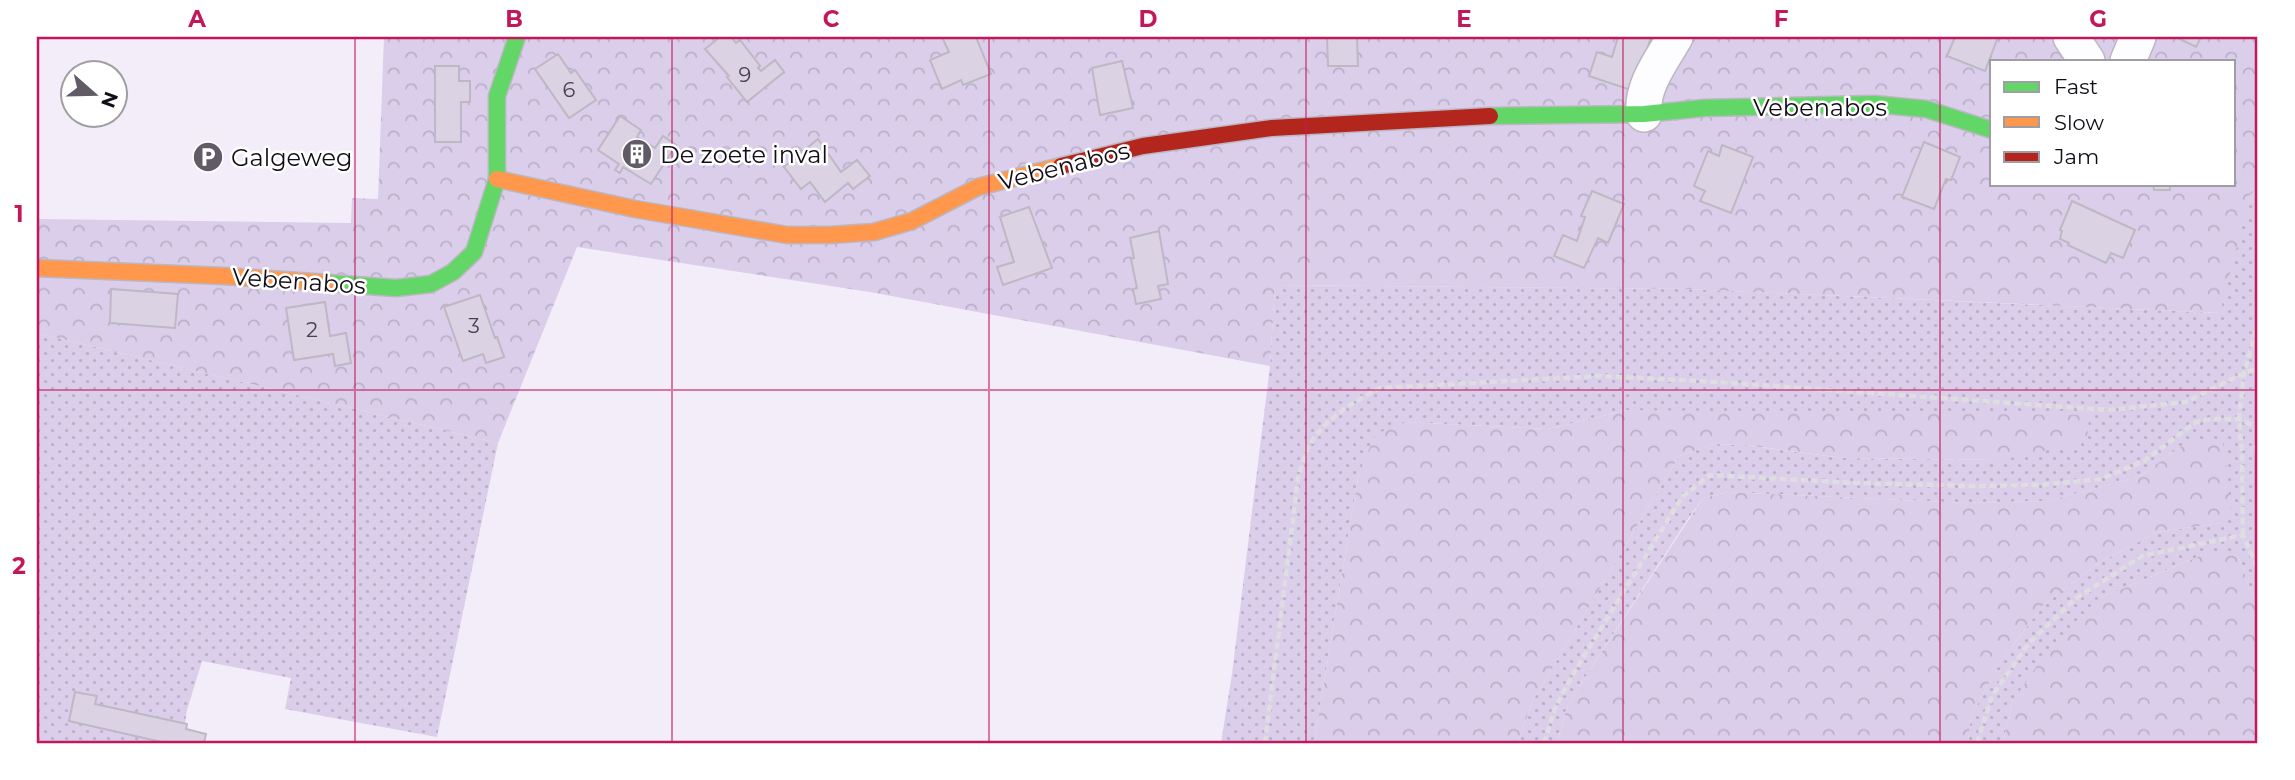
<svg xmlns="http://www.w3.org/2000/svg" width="2295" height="780" font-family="Montserrat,sans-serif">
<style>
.grass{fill:url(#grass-dots)}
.forest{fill:url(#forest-crowns);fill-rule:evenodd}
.building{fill:#dbd3e4;stroke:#bdb8c3;stroke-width:2}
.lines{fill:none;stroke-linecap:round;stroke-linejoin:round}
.street-casing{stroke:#bcb7c2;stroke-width:38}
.fast-casing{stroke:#bcb7c2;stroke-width:19}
.slow-casing{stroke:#bcb7c2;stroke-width:19}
.jam-casing{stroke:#bcb7c2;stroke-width:19}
.path{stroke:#dedde0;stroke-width:4.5;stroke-dasharray:7 3.5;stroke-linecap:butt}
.street{stroke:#fdfcfe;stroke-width:35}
.fast{stroke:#63d668;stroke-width:16}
.slow{stroke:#ff974d;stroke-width:16}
.jam{stroke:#b3261e;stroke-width:16}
.grid{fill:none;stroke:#c2185b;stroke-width:2;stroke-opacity:0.55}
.labels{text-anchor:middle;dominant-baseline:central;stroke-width:5;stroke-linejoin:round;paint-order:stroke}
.number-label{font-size:21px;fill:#48424e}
.street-label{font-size:24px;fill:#120d17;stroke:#fff}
.poi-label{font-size:24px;fill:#120d17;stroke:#fff;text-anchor:start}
.neatline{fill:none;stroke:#c2185b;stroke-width:2.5}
.grid-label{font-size:23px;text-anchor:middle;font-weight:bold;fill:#c2185b}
</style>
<defs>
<pattern id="grass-dots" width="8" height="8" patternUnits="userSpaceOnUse" patternTransform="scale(1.75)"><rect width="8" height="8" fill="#daceea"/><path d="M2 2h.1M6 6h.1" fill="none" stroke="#bab0c8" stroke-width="1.8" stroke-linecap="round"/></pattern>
<pattern id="forest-crowns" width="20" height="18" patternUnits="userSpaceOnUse" patternTransform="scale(1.75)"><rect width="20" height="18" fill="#daceea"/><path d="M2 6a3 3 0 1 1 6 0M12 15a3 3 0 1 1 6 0" fill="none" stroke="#bab0c8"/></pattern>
</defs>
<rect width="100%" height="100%" fill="#f2edf8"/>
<path class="grass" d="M2258 164V446L2254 445 2258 483V604L2251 592 2238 555H2202L2098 599 2012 702 2003 743H1968L1971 716 2001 661 2044 604 2099 563 2157 532 2221 523 2178 448 2141 476 2048 501 1968 503 1727 492 1703 498 1688 519 1578 688 1566 710 1557 743H1518L1532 702 1679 456 1714 444 1744 445 1844 458 2001 460 1628 410 1548 429 1406 422 1359 472 1314 743H1221L1232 674 1270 366 1275 285 1687 289 2219 313Z
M37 333 498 443 437 737 285 709 291 678 202 661 187 710 182 743H37Z"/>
<path class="forest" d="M384 37H2258V164L2220 313 1687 289 1275 285 1270 366 870 292 577 247 498 443 37 333V219L351 223 352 198 378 199ZM1992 61H2234V184H1992Z
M1628 410 2089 415 2087 442 2001 460 1844 458 1745 445 1714 444 1679 456 1532 702 1518 743H1314L1359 472 1376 434 1406 422 1548 429Z
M2214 438 2223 443 2231 510 2221 523 2157 532 2099 563 2044 604 2001 661 1971 716 1968 743H1557L1566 710 1578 688 1703 498 1728 492 1968 503 2048 501 2141 476 2178 448 2197 441Z
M2202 555H2238L2251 592 2258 604V743H2003L2012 702 2048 650 2098 599Z"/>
<path class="building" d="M720 37H731L736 43 740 40 760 66 758 68 761 71 775 60 784 72 747 102 727 77 729 76 705 49Z
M942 37H976L991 74 963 85 961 80 942 89 930 60 949 52Z
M1327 37H1357L1358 66H1328Z
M1618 37H1651L1634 91 1589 76 1597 52 1612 57Z
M1955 37H1998L1985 71 1947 56Z
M2181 37H2201L2196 47 2180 39Z
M558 54 571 73 575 70 596 100 569 118 535 69Z
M1122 61 1133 108 1100 115 1092 68Z
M435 66H459V81H470V102H461V142H435Z
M620 116 641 130 637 137 655 148 663 136 676 145 651 184 623 167 620 173 615 170 619 164 598 150Z
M818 139 841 172 857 160 870 176 853 189 848 183 825 202 810 182 801 189 784 167Z
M1924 142 1960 157 1951 180 1946 179 1934 209 1902 197Z
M1722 145 1753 157 1731 213 1700 201 1705 191 1694 186 1708 151 1719 156Z
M2153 184H2170V190H2154Z
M1592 191 1624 204 1608 243 1598 238 1584 268 1554 256 1563 235 1577 241 1585 217 1581 216Z
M2072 201 2135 230 2123 258 2111 253 2106 263 2068 245 2069 243 2060 239 2062 231 2060 230Z
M1029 207 1052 268 1003 285 997 267 1014 262 1000 217Z
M1159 231 1168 284 1158 286 1161 299 1136 304 1133 289 1137 288 1131 259 1134 258 1130 238Z
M111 289 178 294 175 328 110 323Z
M480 295 495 338 497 337 504 357 486 363 483 354 463 361 444 307Z
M325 302 330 336 346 333 351 363 335 366 333 354 294 360 286 308Z
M75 692 97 696 95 704 187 724 186 729 206 734 204 743H166L69 721Z"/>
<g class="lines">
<g class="street-casing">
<path id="street" d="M2071 37 2087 61
M2128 61 2138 37
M1644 114C1641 86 1662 60 1675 37"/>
</g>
<g class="fast-casing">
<path id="fast" d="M1490 116 1644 114 1704 108 1874 104 1926 109 1992 130
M328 283 396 288 431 284 453 272 474 252 497 179V96L517 37"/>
</g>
<g class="slow-casing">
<path id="slow" d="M497 179 635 209 787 235H830L874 232 912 221 978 187 1061 166
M37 268 224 276 328 283"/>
</g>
<g class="jam-casing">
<path id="jam" d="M1061 166 1143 146 1272 128 1490 116"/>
</g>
<path class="path" d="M2243 535 2242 453 2239 419 2244 373 2258 324
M1265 743 1298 478C1301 470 1303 460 1306 452 1319 422 1353 402 1380 388L1601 376 1717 382 2109 410 2186 402 2244 373 2258 369
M1544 743 1555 708 1576 669 1682 497 1710 475 1857 483 1972 486 2038 485 2101 479 2144 461 2196 422 2211 419H2239L2258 428
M1977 743 1992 696 2029 643 2075 599 2142 556 2243 535 2258 569"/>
<use href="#street" class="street"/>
<use href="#fast" class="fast"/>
<use href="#slow" class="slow"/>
<use href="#jam" class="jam"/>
</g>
<path class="grid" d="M355 37V743M672 37V743M989 37V743M1306 37V743M1623 37V743M1940 37V743M37 390H2258"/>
<defs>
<g id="building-disc" transform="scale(1.575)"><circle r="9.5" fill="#605b66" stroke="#fff"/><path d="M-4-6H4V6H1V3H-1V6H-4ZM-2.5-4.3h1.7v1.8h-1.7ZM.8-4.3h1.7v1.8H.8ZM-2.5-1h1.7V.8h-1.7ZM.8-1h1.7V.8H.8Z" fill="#fff"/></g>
<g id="parking-disc" transform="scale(1.575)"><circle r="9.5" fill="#605b66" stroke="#fff"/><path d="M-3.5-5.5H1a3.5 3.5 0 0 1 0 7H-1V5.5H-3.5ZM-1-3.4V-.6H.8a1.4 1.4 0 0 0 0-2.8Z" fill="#fff"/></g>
</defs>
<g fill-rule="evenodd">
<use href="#building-disc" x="637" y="154"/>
<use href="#parking-disc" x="208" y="157"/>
</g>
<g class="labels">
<g class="number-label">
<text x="745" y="74">9</text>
<text x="569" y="89">6</text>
<text x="474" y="325">3</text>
<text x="312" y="329">2</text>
</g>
<g class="street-label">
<text x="1820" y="107">Vebenabos</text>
<text transform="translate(1064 166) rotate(-14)">Vebenabos</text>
<text transform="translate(299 281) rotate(4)">Vebenabos</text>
</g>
<g class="poi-label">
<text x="660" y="154">De zoete inval</text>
<text x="231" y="157">Galgeweg</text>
</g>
</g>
<rect width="2295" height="780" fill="none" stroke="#ffffff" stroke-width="77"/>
<rect x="1990" y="60" width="245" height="126" fill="#ffffff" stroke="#a09ea2" stroke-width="2"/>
<rect x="2004" y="82" width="35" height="10" fill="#63d668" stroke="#a09ea2" stroke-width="2"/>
<text x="2054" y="94" font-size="21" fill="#120d17">Fast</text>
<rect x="2004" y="117" width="35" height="10" fill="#ff974d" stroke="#a09ea2" stroke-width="2"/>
<text x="2054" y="130" font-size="21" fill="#120d17">Slow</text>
<rect x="2004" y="152" width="35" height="10" fill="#b3261e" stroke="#a09ea2" stroke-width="2"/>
<text x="2054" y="164" font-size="21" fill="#120d17">Jam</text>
<g transform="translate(94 94) rotate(110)"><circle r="33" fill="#ffffff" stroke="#a09ea2" stroke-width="2"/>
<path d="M0-5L12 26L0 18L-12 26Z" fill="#605b66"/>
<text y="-10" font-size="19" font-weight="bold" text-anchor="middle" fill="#120d17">N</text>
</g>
<rect x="38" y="38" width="2218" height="704" class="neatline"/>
<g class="grid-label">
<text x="197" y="27">A</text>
<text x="514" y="27">B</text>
<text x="831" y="27">C</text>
<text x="1148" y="27">D</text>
<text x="1464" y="27">E</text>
<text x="1781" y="27">F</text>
<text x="2098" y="27">G</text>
<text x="19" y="222">1</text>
<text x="19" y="574">2</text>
</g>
</svg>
